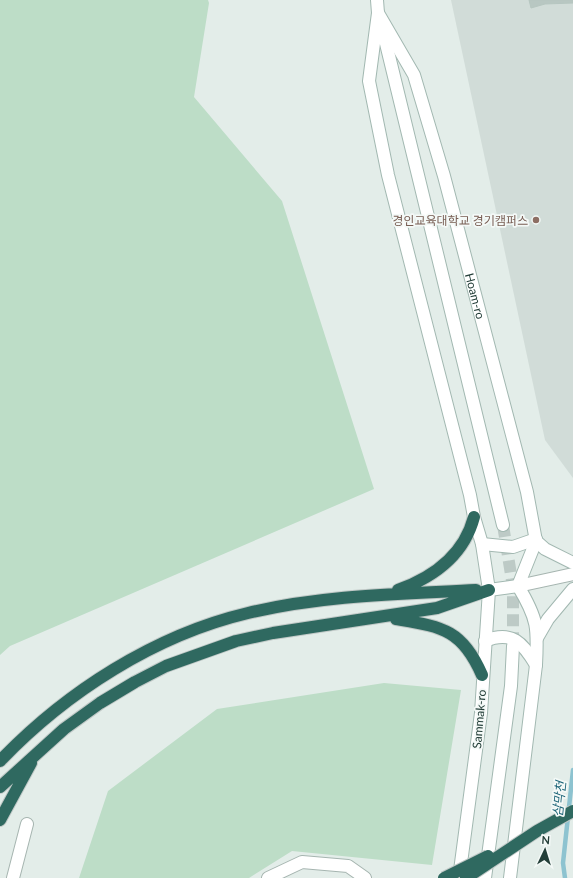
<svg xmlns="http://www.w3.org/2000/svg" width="573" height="878" font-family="Lato,'Noto Sans KR',sans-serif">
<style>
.built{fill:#d1dcd8}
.green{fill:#bdddc7}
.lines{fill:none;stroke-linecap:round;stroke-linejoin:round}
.stream{stroke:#8dc3d0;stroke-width:4.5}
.building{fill:#b8c7c2;stroke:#b6c6c0}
.secondary-tunnel{stroke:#bdcac6;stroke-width:12;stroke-dasharray:12 6;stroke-linecap:butt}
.minor-casing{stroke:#a6b5b0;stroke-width:14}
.tertiary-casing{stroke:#a6b5b0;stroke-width:14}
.secondary-casing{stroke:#a2b8b1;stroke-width:14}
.motorway-casing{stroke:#c1c9c7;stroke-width:14}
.minor{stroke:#fff;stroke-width:12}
.tertiary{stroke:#fff;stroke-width:12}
.secondary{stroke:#fff;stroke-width:12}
.motorway{stroke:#2f6960;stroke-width:12}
.motorway-bridge-casing{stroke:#c1c9c7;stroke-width:14;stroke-linecap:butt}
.motorway-bridge{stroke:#2f6960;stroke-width:12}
.education-dot{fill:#8d6e63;stroke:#f4f9f7;stroke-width:1.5}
.labels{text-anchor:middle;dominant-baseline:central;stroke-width:3.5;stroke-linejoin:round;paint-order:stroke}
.education-label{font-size:12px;fill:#785e54;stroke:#f4f9f7;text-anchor:end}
.street-label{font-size:12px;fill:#233e38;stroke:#f4f9f7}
.water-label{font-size:13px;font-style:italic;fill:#1e6578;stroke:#f4f9f7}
</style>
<rect width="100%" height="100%" fill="#e3ede9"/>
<path class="built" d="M451 0H573V478L545 440Z"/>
<path class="green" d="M0 0H208L209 3 194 97 282 201 374 489 10 646 0 655Z
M384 683 461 690 432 865 292 851 249 878H79L108 791 217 709Z"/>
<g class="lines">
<path class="stream" d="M565 878 563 863 573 770"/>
</g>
<path class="building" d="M529 0H573V3L545 4 531 8Z"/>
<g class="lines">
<path class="secondary-tunnel" d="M503 525 513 587V646"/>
<g class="minor-casing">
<path id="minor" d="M13 878 27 824
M268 878 302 862 348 866 365 878"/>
</g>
<g class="tertiary-casing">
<path id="tertiary" d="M518 586 573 574"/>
</g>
<g class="secondary-casing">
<g id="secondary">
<path d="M377 0 378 13 369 81 388 175 470 495 474 517 482 544 489 590 481 713 459 878"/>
<path id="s1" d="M378 13 414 75 444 176 527 492 536 541 518 586"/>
<path d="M382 27 503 525"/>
<path d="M536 541 545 549 573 563"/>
<path d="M482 544 513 547 536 539"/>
<path d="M489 590 518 586"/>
<path d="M537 638 548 619 573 589"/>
<path d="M485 641C512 630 523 643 536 665"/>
<path d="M485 878 511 686 513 646"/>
<path d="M510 878 536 665C538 628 538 619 518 586"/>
</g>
</g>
<g class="motorway-casing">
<path id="motorway" d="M398 590C434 577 464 555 474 517
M396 619C442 627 462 629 482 675
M0 761C66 692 155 635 248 613 323 595 400 594 476 590
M0 787 64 729 100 703 135 682 166 666 236 641 273 633 437 608 489 590
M0 820 31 763"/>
</g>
<use href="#minor" class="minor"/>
<use href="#tertiary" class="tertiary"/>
<use href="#secondary" class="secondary"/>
<use href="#motorway" class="motorway"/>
<g class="motorway-bridge-casing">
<path id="motorway-bridge" d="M444 878 488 856
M466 878 537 831 573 811"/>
</g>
<use href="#motorway-bridge" class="motorway-bridge"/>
</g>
<circle class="education-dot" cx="536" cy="220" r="4"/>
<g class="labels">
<g class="education-label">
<text x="528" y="220">경인교육대학교 경기캠퍼스</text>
</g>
<g class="street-label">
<text stroke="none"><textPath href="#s1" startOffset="301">Hoam-ro</textPath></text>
<text transform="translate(479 719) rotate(-85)">Sammak-ro</text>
</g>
<g class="water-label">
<text transform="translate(559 799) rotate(-84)">삼막천</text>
</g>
</g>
<g transform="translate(545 850) rotate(4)" stroke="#f4f9f7" stroke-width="3" paint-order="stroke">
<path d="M0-3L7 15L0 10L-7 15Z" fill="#233e38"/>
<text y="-6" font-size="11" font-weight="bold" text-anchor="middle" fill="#233e38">N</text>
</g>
</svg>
